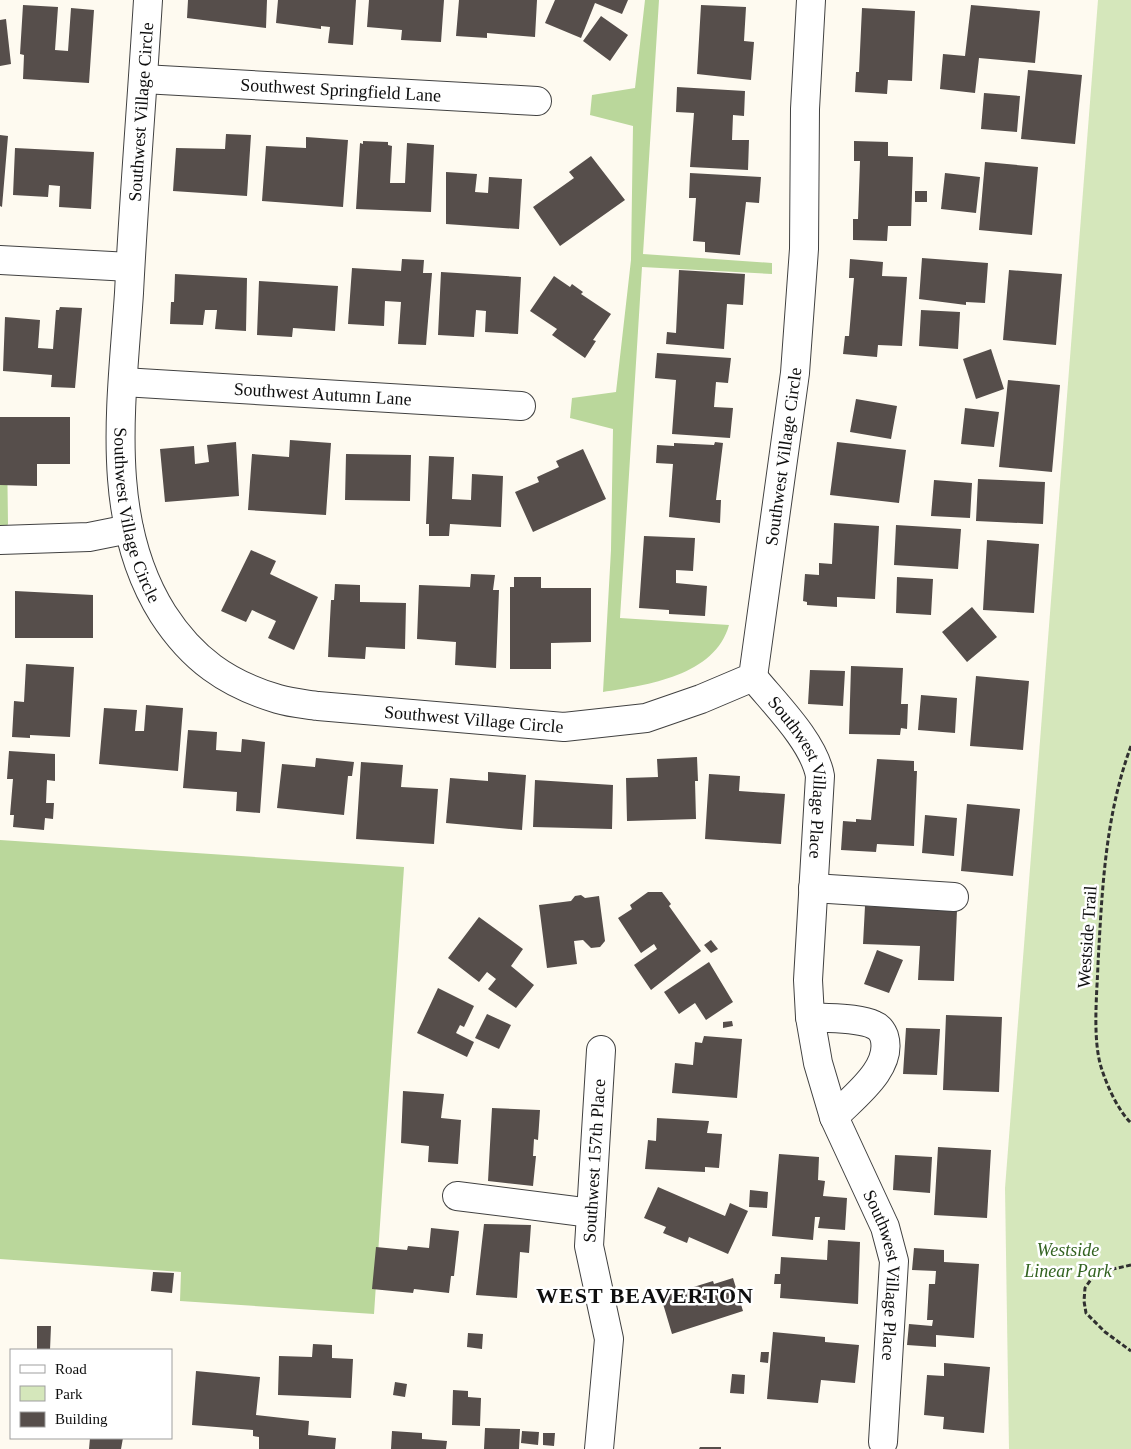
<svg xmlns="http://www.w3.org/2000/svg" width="1131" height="1449" font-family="Georgia,serif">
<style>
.green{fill:#d5e7bb}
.forest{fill:#bad79b}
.building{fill:#564e4b}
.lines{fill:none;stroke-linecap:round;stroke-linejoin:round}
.minor-casing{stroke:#414141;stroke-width:30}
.path{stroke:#303030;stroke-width:3;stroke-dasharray:5 2.5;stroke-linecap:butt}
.minor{stroke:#fff;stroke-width:28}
.labels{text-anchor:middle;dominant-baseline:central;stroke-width:5;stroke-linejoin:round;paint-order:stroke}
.street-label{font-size:18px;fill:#0e0e0e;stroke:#fff}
.park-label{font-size:18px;font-style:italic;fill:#336321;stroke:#fff}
.district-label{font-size:22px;font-weight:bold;letter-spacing:1px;fill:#0e0e0e;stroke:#fff}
</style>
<rect width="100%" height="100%" fill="#fefaf0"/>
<path class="green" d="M1098 0H1131V1449H1009L1005 1188Z"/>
<path class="forest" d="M645 0H659L643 254 772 263V274L642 267 620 618 729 625C715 676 647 685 603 692L611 550 613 429 570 418 572 398 616 392 631 260 633 126 590 115 592 95 635 88Z
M0 440 7 448 8 524 0 538Z
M0 840 404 867 374 1314 180 1301 181 1272 0 1259Z"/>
<path class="building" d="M188 0H267L266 28 187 18Z
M278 0H356L353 45 328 43 330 27 321 26V29L276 23Z
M369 0H444L441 42 401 40 402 30 367 27Z
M459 0H537L535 37 487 33V38L456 36Z
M555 0H628L622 14 595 3 581 38 545 23Z
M23 5 58 7 55 50 68 51 71 8 94 10 89 83 23 79 24 55 20 54Z
M701 5 746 7 744 41 754 42 751 80 697 74Z
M971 5 1040 11 1035 63 979 58 975 93 940 89 943 54 965 56Z
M862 8 915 11 912 81 888 80 887 94 855 92 856 72H859Z
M601 16 628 35 610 61 583 41Z
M6 19 11 64 0 66V20Z
M1028 70 1082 75 1075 144 1021 139Z
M677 87 745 91 744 116 733 115 732 140H749L748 170 690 167 694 113 676 112Z
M984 93 1020 96 1017 132 981 129Z
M226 134 251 135 247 196 173 191 176 148 225 149Z
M0 135 8 136 2 207 0 206Z
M306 137 348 140 343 207 262 201 266 146 306 148Z
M363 141 388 142V145L392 146 390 183H405L407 143 434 145 431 212 356 209 360 143 363 144Z
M854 141 888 142V156L913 157 911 226H888L887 241 853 240V219H858L860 161H854Z
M15 148 94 152 91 209 59 207 60 186 49 185 48 197 13 195Z
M591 156 625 200 560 246 533 207 574 178 569 172Z
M985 162 1038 167 1032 235 979 230Z
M446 172 477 174 475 192 488 193 489 177 522 179 519 229 446 224Z
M690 173 761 177 759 203 746 202 740 255 705 252V242L693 241 696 198H689Z
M945 173 980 177 976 213 941 209Z
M915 191H927V202H915Z
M922 258 988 263 985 303 966 302V305L919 299Z
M402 259 424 260 423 273H432L426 345 398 344 401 302 385 301 384 326 348 324 352 268 401 271Z
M850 259 883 262 882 276 907 277 902 346 878 345 877 357 843 354 845 336H849L854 278H849Z
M679 270 745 274 743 305 727 304 724 349 666 344 667 332 676 333Z
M1009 270 1062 274 1056 345 1003 340Z
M441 272 521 277 518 334 485 332 486 311 476 310 474 337 438 335Z
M175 274 247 278 246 331 215 329 217 310H205L203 325 170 324 171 302H174Z
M554 276 570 287 572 284 583 292 581 294 611 314 593 340 596 341 585 358 552 335 557 329 530 311Z
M259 281 338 286 335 331 293 328 292 337 257 335Z
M60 307 82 308 75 388 51 387 52 375 3 371 5 317 40 320 38 348 53 349 56 310H59Z
M921 310 960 312 958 349 919 346Z
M991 349 1004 389 976 399 963 359Z
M657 353 731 358 728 383 716 382 714 407 733 408 730 438 672 434 676 380 655 378Z
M1008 380 1060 385 1052 472 999 467Z
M856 399 897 406 891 439 850 432Z
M965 408 999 412 994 447 961 444Z
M0 417H70V464H37V486L0 485Z
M290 440 331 443 326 515 248 510 252 454 289 457Z
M236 442 239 496 165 502 160 449 194 446 195 464 209 462 207 445Z
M715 442 723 443 716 500H721L720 523 669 517 673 464 656 463 657 445 674 446V443L714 445Z
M837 442 906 450 899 503 830 495Z
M583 449 606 499 533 532 515 492 539 482 537 477 559 467 556 461Z
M346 454 411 455 410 501 345 500Z
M429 456 454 457 452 499 471 500 472 474 503 476 501 527 450 524 449 536H429V524H426Z
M978 479 1045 482 1043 524 976 521Z
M934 480 972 483 970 518 931 516Z
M834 523 879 526 875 599 837 597V607L807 605V602L803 601 805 574 819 575V563L832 564Z
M896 525 961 529 958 569 894 565Z
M644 536 695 538 693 571 676 570V583L707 586 705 616 669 614V610L639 608Z
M987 540 1039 544 1034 613 983 610Z
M251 550 276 561 270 574 318 597 294 650 268 638 276 621 252 610 246 622 221 611Z
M471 574 495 575 493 590H499L496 668 455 665 456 642 417 639 419 585 470 587Z
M514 577H541V588H591V642L551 643V669H510V587H514Z
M897 577 933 579 931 615 896 613Z
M335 584 360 585V602L406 603 405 649 366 647 365 659 328 657 331 600H334Z
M15 591 93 595V638H15Z
M972 607 997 637 967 662 942 632Z
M26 664 74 667 70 737 30 735V738L12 737 14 701 24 702Z
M851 666 903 668 901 704H908L907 729 901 728 900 735 849 734Z
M810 670 845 671 843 706 808 704Z
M976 676 1029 681 1023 750 970 746Z
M921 695 957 698 955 733 918 730Z
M146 705 183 708 178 771 99 764 104 708 137 710 135 731H144Z
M188 730 217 732 216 750 241 752 242 739 265 742 260 813 236 811 237 792 183 788Z
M9 751 55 754V781L47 780 46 803H54L53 819 45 818 44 830 13 827 14 815H10L13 779H7Z
M697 757 698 781H695L696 819 627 821 626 778 658 777 657 759Z
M316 758 354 762 352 776H348L344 815 277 808 282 764 315 767Z
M877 759 914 761V771H917L914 846 877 844 876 852 841 850 843 821 856 822V819L871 820Z
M361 762 403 765 401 787 438 789 434 844 356 839Z
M488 772 526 775 522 830 446 823 450 778 488 781Z
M709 774 740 776 739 791 785 794 781 844 705 839Z
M535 780 613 785 612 829 533 827Z
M967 804 1020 809 1013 876 961 871Z
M925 815 957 818 954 856 922 853Z
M648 892H662L671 904 669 906 701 951 651 990 634 965 657 949 654 944 641 953 618 918 632 909 630 905Z
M581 895 585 898 599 896 605 941 600 947 591 948 583 940 574 941 577 964 547 968 539 905 571 901 575 896Z
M865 906 957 910 954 981 918 980 920 946 863 944Z
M479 917 523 949 511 966 534 985 516 1008 488 989 496 979 487 972 479 982 448 958Z
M711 940 718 949 711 953 704 945Z
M877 950 903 960 889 993 864 984Z
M709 962 733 1002 706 1020 695 1003 679 1014 664 992Z
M438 988 474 1006 464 1027 460 1025 456 1033 474 1042 467 1057 417 1033Z
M487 1014 511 1025 499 1049 475 1038Z
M946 1015 1002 1017 999 1092 943 1090Z
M732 1021 733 1026 723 1028V1022Z
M906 1028 940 1029 937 1075 903 1074Z
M704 1036 742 1039 737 1098 672 1093 675 1063 693 1065 695 1042 702 1043Z
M403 1091 444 1094 441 1118 461 1120 458 1164 428 1162 429 1146 401 1143Z
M492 1108 540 1110 538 1140 534 1139 533 1156H536L533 1186 488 1181Z
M657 1118 709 1121 707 1133 722 1134 719 1168 705 1167V1172L645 1169 648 1140 656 1141Z
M938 1147 991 1150 987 1218 934 1215Z
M779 1154 819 1157 818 1180 825 1181 823 1196 847 1198 845 1230 818 1228 820 1217H815L813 1240 772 1236Z
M895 1155 932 1157 930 1193 893 1190Z
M658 1187 725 1216 730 1203 748 1211 728 1254 689 1237 687 1243 663 1233 666 1227 644 1218Z
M750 1190 768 1192 767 1208 749 1207Z
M484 1224 531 1225 529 1253 520 1252 517 1298 476 1295Z
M431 1228 459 1231 454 1276H451L449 1293 414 1289 413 1293 372 1289 376 1247 407 1250 408 1246 429 1248Z
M828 1240 860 1242 858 1304 780 1298 781 1284H774L775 1274H780L781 1257 827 1260Z
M914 1248 944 1250V1262L979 1264 974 1338 936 1335V1347L907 1345 909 1324 932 1326 933 1320H927L929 1284H935L936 1271 912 1270Z
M153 1272 174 1273 172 1293 151 1291Z
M733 1278 743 1311 672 1334 661 1297 713 1281 714 1284Z
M37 1326H51L50 1350H37Z
M773 1332 825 1337V1342L859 1345 855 1383 821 1380 818 1403 767 1399Z
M468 1333 483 1334 482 1349 467 1347Z
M313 1344 332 1345V1358L353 1359 351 1398 278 1395 279 1356 312 1357Z
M761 1352H769L768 1363 760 1362Z
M944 1363 990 1367 984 1433 943 1429 944 1417 924 1415 927 1375 944 1376Z
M196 1371 260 1377 256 1415 309 1421 308 1435 336 1438 335 1449H259V1437L253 1436V1430L192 1425Z
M732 1374 745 1375 744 1394 730 1393Z
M395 1382 407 1384 405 1397 393 1395Z
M453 1390 468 1391V1397L481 1398 480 1426 452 1425Z
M485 1428 520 1429 519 1449H484Z
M392 1431 422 1433V1439L447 1441 446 1449H391Z
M522 1431 539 1432 538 1445 521 1443Z
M543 1433H555L554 1446 543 1445Z
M90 1438H123L121 1449H89Z
M700 1447H721V1449H699Z"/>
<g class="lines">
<g class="minor-casing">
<g id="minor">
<path id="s1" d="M148 0C142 98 134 195 129 293 122 400 103 519 163 614 192 659 227 684 278 699 291 703 305 704 318 706L564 727 646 718 701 699 753 677 795 373 804 249 805 109 811 0"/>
<path id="s2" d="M143 79 537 101"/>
<path d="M0 260 130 267"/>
<path id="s3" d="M123 382 521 406"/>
<path d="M0 540 89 537 129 529"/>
<path id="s4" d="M753 677C775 704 814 742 820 776L808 980 810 1017 818 1063 834 1117 885 1227 894 1261 883 1442"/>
<path d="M813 888 954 897"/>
<path d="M810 1017C828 1019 858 1017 874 1025 879 1027 882 1031 884 1036 894 1068 853 1097 834 1117"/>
<path d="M457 1196 591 1213"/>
<path id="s5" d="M599 1449 609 1339 589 1246 601 1050"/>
</g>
</g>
<path class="path" d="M1131 746C1105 816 1102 891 1098 964 1097 994 1092 1041 1102 1070 1108 1088 1118 1110 1131 1123
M1131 1265 1100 1272 1092 1278 1085 1288 1084 1301 1086 1313 1105 1332 1131 1351"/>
<use href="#minor" class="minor"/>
</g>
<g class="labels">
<g class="street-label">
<text stroke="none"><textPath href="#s2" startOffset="198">Southwest Springfield Lane</textPath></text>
<text transform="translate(141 112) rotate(-86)">Southwest Village Circle</text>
<text stroke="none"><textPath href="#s3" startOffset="200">Southwest Autumn Lane</textPath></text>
<text stroke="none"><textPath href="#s1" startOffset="1476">Southwest Village Circle</textPath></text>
<text stroke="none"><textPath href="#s1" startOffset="518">Southwest Village Circle</textPath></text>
<text stroke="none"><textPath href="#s1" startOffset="966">Southwest Village Circle</textPath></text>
<text stroke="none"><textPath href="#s4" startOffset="116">Southwest Village Place</textPath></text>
<text transform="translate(1087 937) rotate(-86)">Westside Trail</text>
<text stroke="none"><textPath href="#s5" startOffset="291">Southwest 157th Place</textPath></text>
<text stroke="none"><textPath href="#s4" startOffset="634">Southwest Village Place</textPath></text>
</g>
<g class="park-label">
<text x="1068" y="1250">Westside<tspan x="1068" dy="21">Linear Park</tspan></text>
</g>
<g class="district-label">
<text x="645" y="1295">WEST BEAVERTON</text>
</g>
</g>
<rect x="10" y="1349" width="162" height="90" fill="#ffffff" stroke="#9f9f9f"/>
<rect x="20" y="1365" width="25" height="8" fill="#ffffff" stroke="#9f9f9f"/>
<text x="55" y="1374" font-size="15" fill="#0e0e0e">Road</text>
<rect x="20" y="1386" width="25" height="15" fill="#d5e7bb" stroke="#9f9f9f"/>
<text x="55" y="1399" font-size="15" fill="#0e0e0e">Park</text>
<rect x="20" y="1412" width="25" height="15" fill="#564e4b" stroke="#9f9f9f"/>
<text x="55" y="1424" font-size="15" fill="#0e0e0e">Building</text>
</svg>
